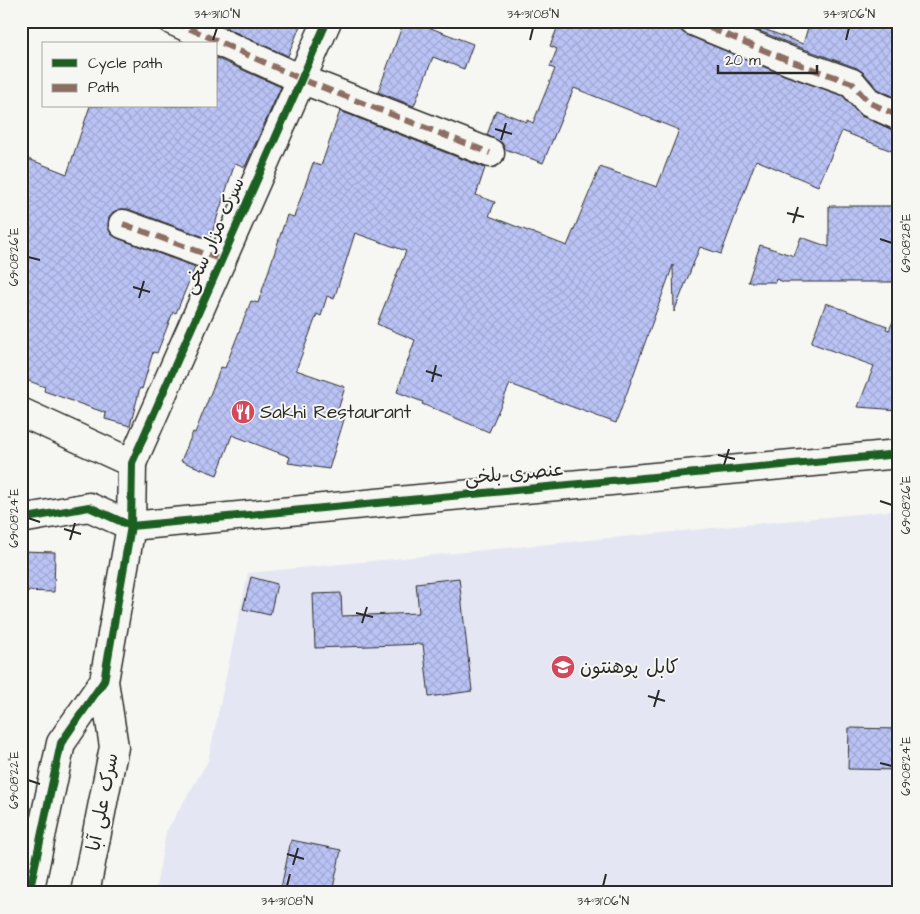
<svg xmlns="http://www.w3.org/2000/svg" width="920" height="914" font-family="'Architects Daughter','Playpen Sans Arabic',sans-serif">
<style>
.built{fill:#e4e7f3}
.building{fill:url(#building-cross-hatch);stroke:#2b2b2b}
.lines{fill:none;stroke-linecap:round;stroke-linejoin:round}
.street-casing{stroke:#2b2b2b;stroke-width:31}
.secondary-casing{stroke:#2b2b2b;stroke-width:31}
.street{stroke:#f6f6f2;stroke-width:28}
.secondary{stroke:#f6f6f2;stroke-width:28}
.quiet{stroke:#8d6e63;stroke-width:6;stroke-dasharray:12 6;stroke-linecap:butt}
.cycleway-casing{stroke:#f6f6f2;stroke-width:11}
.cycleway{stroke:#1b5e20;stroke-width:8}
.ticks{fill:none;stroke:#2b2b2b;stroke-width:2}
.labels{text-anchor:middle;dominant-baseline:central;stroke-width:4;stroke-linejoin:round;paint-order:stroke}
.street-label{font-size:19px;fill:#2b2b2b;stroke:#f6f6f2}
.poi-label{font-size:19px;fill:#2b2b2b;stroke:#f6f6f2;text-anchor:start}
.neatline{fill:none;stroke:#2b2b2b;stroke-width:2}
.ticks-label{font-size:12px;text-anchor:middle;fill:#2b2b2b}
</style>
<defs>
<pattern id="building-cross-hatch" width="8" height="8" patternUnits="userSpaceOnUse" patternTransform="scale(1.25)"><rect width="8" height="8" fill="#bac3f5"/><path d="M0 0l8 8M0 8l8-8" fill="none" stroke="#a0a8d2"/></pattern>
</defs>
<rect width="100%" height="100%" fill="#f6f6f2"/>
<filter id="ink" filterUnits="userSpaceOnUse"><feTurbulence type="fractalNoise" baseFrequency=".02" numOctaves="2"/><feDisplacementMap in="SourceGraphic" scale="10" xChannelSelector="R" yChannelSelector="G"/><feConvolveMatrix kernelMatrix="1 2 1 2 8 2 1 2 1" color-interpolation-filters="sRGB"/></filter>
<g filter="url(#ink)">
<path class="built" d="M899 510V893H155L166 832 208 761 248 573Z"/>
<path class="building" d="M229 21H302L288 56 226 28Z
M404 21H412L473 44 464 69 433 57 414 106 378 92Z
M560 21H678L680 30 687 35 784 75 843 96 861 116 893 130 899 131V154L842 131 818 186 756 160 721 254 700 247 674 312 673 265 616 423 510 384 489 432 422 404 423 402 397 392 415 340 377 324 406 251 355 233 334 299 327 296 321 316 317 314 296 370 345 387 338 410 346 413 329 469 288 463 290 457 232 435 217 475 181 461 193 432 195 433 221 367 225 368 251 301 258 303 287 215 294 217 313 163 321 166 340 111 485 168 476 195 495 202 489 216 567 246 600 167 657 187 679 130 574 88 543 163 505 149 502 143 487 135 496 110 527 122V120L533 123 555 69 550 67 557 49 550 46Z
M735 21H743L803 44 810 21H899V99L878 89 864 73 857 68 796 46Z
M216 58 281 87 245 167 235 163 210 239 128 209H120L113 212 109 218 108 227 111 234 117 238 195 267 176 313 173 312 157 353 153 352 142 389 140 388 130 426 105 419 106 413 44 391 45 387 21 378V156L67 174 90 106H216Z
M829 206H899V282H784L776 279 775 282H748L760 245 794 256 801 237 829 247Z
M826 303 887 326 886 329 889 330 899 309V410L858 407 874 366 811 343Z
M21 551 55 552 54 592 21 591Z
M251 577 277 584 270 615 243 609Z
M459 578 472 691 429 697 423 644 315 648 313 594 341 593 342 616 419 613 416 583Z
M849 728 899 729V770L848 769Z
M291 840 341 850 332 893H280Z"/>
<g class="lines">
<g class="street-casing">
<path id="street" d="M173 21 301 79 490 153
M693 21 790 61 852 83 868 102 899 116
M123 224 222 260
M132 463 327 21
M21 519 89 507 131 526"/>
</g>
<g class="secondary-casing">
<path id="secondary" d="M21 412 132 463 131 526 104 681 61 743 29 893
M131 526 899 454
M85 893 114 747 104 681"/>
</g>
<use href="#street" class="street"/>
<use href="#secondary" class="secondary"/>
<path class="quiet" d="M173 21 301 79 490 153
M693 21 790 61 852 83 868 102 899 116
M123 224 222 260"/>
<g class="cycleway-casing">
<path id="cycleway" d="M21 519 89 507 131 526 899 454
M29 893 61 743 104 681 131 526 132 463 327 21"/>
</g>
<use href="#cycleway" class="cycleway"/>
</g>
</g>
<path class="ticks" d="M213 40 217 28M530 40 533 28M846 40 849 28M495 129 512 134M501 140 506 123M787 213 804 217M793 223 798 207M880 239 892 243M28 257 40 260M133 287 150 292M139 298 144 281M426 371 442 376M432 382 436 365M718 455 735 459M724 465 729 449M880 501 892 505M28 518 40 522M64 529 81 534M70 540 75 523M356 613 373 617M362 623 367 607M648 696 665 701M654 707 659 690M880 763 892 766M28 780 40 784M287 854 304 859M293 865 298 848M287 886 290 874M603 886 606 874"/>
<defs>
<g id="restaurant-disc" transform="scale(1.25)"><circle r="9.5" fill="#d1495b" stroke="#f6f6f2"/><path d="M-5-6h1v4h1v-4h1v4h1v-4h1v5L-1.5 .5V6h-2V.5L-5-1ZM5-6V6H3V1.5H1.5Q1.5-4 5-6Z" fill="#fff"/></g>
<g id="university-disc" transform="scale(1.25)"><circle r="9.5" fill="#d1495b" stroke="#f6f6f2"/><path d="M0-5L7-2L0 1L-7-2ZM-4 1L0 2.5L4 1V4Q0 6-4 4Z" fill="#fff"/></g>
</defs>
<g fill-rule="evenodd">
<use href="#restaurant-disc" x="243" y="412"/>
<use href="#university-disc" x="563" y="667"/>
</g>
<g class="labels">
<g class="street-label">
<text transform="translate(214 236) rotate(-66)">سرک مزار سخی</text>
<text transform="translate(514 474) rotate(-5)">عنصری بلخی</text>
<text transform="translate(103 802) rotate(-79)">سرک علی آبا</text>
</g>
<g class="poi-label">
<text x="260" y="412">Sakhi Restaurant</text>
<text x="580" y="667">کابل پوهنتون</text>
</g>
</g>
<rect width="920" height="914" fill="none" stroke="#f6f6f2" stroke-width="55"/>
<rect x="42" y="42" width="175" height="65" fill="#f6f6f2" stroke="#a5a5a2"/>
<rect x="52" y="59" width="25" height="8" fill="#1b5e20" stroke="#a5a5a2"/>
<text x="88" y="68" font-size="15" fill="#2b2b2b">Cycle path</text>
<rect x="52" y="84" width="25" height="8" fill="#8d6e63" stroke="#a5a5a2"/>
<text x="88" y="92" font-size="15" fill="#2b2b2b">Path</text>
<path d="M718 65v8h99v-8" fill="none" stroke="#2b2b2b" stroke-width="2.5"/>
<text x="725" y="65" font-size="15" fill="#2b2b2b" stroke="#f6f6f2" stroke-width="4" paint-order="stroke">20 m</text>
<rect x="28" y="28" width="864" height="858" class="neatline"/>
<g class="ticks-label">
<text x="217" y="18">34°31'10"N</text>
<text x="533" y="18">34°31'08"N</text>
<text x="849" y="18">34°31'06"N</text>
<text transform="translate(906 243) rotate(-90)" y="4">69°08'28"E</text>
<text transform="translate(14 257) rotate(-90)" y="4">69°08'26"E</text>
<text transform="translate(906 505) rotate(-90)" y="4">69°08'26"E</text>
<text transform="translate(14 518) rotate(-90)" y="4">69°08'24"E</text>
<text transform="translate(906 766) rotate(-90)" y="4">69°08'24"E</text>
<text transform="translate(14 780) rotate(-90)" y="4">69°08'22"E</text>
<text x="287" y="905">34°31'08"N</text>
<text x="603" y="905">34°31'06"N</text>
</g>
</svg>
